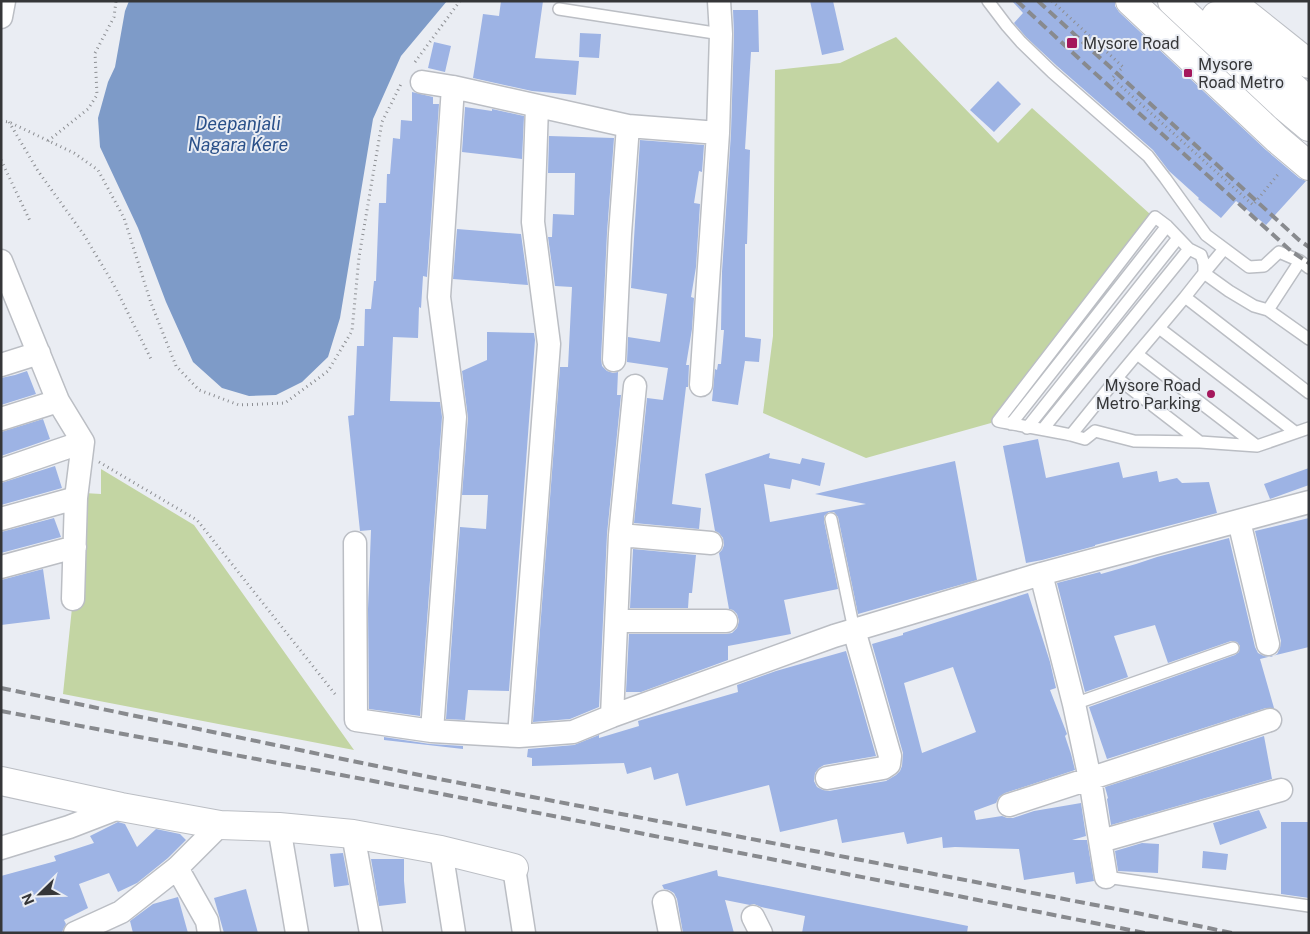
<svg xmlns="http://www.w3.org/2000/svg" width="1310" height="934" font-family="'Public Sans',sans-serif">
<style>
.green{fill:#c3d5a3}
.water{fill:#7e9bc8}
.building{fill:#9db3e4;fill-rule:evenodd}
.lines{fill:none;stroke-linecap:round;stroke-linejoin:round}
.lane-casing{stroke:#bbbec4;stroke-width:14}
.street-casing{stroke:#bbbec4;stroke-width:25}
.secondary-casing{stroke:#bbbec4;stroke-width:30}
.highway-casing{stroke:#bbbec4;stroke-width:30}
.path{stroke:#8d8f93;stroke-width:3;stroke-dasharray:1 4;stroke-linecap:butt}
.lane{stroke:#fff;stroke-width:11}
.street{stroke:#fff;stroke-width:22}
.secondary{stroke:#fff;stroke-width:28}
.highway{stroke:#fff;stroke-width:28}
.rail{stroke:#888a8e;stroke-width:4;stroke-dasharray:10 5;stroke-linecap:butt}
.poi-dot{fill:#a4175c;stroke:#eaedf3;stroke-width:2}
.labels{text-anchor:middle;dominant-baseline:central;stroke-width:4;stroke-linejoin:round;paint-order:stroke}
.poi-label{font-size:16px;fill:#353638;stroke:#eaedf3;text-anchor:start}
.water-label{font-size:18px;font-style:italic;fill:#2a5089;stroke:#eaedf3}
</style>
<rect width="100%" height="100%" fill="#eaedf3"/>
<path class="green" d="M896 37 998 143 1032 108 1150 214 991 423 866 458 763 413 773 336 775 70 840 63Z
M101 469 194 525 354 750 63 694 84 493 101 494Z"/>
<path class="water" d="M129 1H447L401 56 373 119 340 318 328 357 302 382 276 395 249 396 222 388 193 362 166 302 138 228 100 147 98 118 108 82 115 67 125 11Z"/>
<path class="building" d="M501 1H543L535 58 579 61 576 95 532 91 473 78 483 14 499 16Z
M810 1H833L844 50 822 55Z
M1012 1H1115V6L1119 12 1266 150 1299 178 1306 181 1266 225 1236 201 1221 218 1198 199 1199 198 1169 171 1153 150 1057 66 1026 37 1014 23 1023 13Z
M733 10H758L759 52H751L745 149 750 150 747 244H745V337L761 339 759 362 745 361 738 405 712 401 715 369 717 370 718 364H721L724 330H721L722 272 731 133 734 34Z
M580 33 601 34 599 58 579 57Z
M434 42 451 46 445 72 428 68Z
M998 81 1021 104 994 132 970 110Z
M412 92 433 97V104H439L427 277 423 276 421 308 419 307 418 338 393 337 390 401 440 402 442 417 420 716 369 709 368 609 371 530 360 531 348 416 354 415 357 346H364L365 309H371L374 281H376L379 203H386L387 174H390L393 138 400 139 401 120 412 121Z
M465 107 492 111V109L524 116 522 159 462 152Z
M549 136 614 138 607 233 601 359 602 366 607 371 613 373 618 372 617 395H621L607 534 599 707 570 719 533 722 560 367H568L572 287 555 286 548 237H552L553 214 574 215 575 173H548Z
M640 140 704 145 702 172 699 171 694 203 700 204 696 267 691 297 694 298 692 329 686 365H689L688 387H686L672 504 701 508 699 529 634 523 647 398 663 400 668 368 627 362 628 337 660 342 667 294 631 288Z
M457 229 521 234 528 285 453 279Z
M487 332 534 333 535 340 509 691 468 690 465 720 446 719 460 527 486 529 488 495H462L468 418 462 371 487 360Z
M27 371 36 394 1 405V378L15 375Z
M43 419 50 439 1 456V432Z
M1038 439 1046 478 1119 462 1123 478 1157 471 1159 482 1177 478 1182 483 1209 482 1217 513 1095 545V546L1042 560 1026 563 1003 446Z
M770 453 769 458 800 464 802 458 825 463 820 486 792 479 790 489 764 484 770 522 866 504 815 494 955 461 977 580 858 614 838 517 834 512H829L824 516V521L838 589 784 600 791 634 728 646V660L641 692H626L629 634H726L732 633 737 628 739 621 737 614 733 610 729 609 719 553 722 550 724 545 723 538 719 533 715 531 705 474Z
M55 466 62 488 1 505V483Z
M1309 468V485L1270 499 1264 484Z
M54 518 61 537 1 553V532Z
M1309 518V647L1260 659 1274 708H1266L1107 759 1089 707 1235 655 1239 652 1240 646 1237 642 1231 641 1168 663 1155 625 1114 636 1128 677 1085 692 1057 583 1100 572 1101 574 1136 564 1157 557 1229 538 1255 647 1258 653 1264 656 1271 657 1277 654 1280 648 1281 641 1255 531Z
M633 549 696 555 692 593H689L688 608H630Z
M43 569 50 619 1 625V580Z
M1028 593 1050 662 1056 688 1050 690 1067 734 1065 736 1071 754 1075 770 1005 793 999 797 996 803 974 811 976 820 1002 816 1007 818H1013L1034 811 1081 803 1086 836 1072 840H1087L1094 881 1076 884 1074 872 1024 880 1019 849 955 847 943 848 942 837 907 844 904 832 842 843 837 819 780 832 769 785 686 806 678 773 654 780 651 767 627 774 624 763 532 766V758L527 757 528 749 574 745 599 735V738L639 726 638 721 738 692 737 685 776 671 846 651 876 756 824 765 819 768 815 773 814 781 817 787 823 790 829 791 886 781 896 775 900 771 902 766 903 753 872 644 903 635V633ZM953 667 976 732 922 753 904 683Z
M1264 736 1272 779 1111 825 1107 799 1108 798 1105 787Z
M384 737 430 744 463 746V749L384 740Z
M1259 810 1267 828 1220 845 1213 823Z
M118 822 125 824 137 847 156 829 180 834 186 840 168 858 137 883 118 892 109 873 79 884 88 908 64 920 66 924 62 932 1 933V876L56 861 54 856 94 843 90 836Z
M1281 822H1309V898L1281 894Z
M1142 843 1159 844 1158 873 1118 871 1115 851Z
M1203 851 1228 854 1226 870 1202 868Z
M343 853 349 885 334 887 330 854Z
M371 859H404V881L406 903 379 906Z
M717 870 718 876 968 926 967 933H802L805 916 761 907 754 904 750 905 725 900 734 933H683L677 899 674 893 669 890 664 889 662 885Z
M246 889 258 933H224L214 898Z
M178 897 188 933H133L130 921 153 904Z"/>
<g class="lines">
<g class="lane-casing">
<path id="lane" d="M988 1 1007 26 1021 42 1052 72 1148 156 1165 178 1206 235 1249 267 1264 266 1279 252 1300 261 1309 268
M559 9 721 34
M1224 249 1204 273 1229 291 1254 306 1268 310 1309 339
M1185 297 1159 328 1295 432
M1268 310 1300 261
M1159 328 1137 354 1257 446
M1137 354 1117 378 1200 442
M1117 378 1071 435 1085 439 1095 431 1134 441 1200 442 1257 446 1309 428
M1011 424 1167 226
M1027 428 1178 238
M1043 429 1189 249
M1071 435C1047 430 1022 426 998 421L1155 217 1167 226 1189 249 1201 255 1204 264V273L1185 297 1309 393
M831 519 854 630
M1074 704 1233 648
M1106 877 1309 906"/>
</g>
<g class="street-casing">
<path id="street" d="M1 17 4 1
M422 82 453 87 628 126 718 133
M1 261 58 401 83 442 76 498 73 599
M614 360 620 234 628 126
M1 365 39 353
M701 385 718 133 721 34 719 1
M1 419 58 401
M1 470 83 442
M1 519 76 498
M1239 521 1268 644
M620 535 711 543
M355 543 356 720 432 731 519 736 573 732 612 716 834 636 1041 574 1309 502
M1 567 75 547
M1041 574 1074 704 1090 779 1106 877
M617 621H726
M612 716 620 535 635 386
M432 731 455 417 439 297 453 87
M519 736 549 344 533 222 537 106
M827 778 883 768 889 764 890 756 854 630
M1009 805 1270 720
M279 827 297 933
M353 834 371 933
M1101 841 1281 790
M1 848 69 827 121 807
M441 850 454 933
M177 868 207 921 209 933
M514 868 524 933
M664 902 670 933
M753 917 761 933
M75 933 121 912 177 868 220 825"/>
</g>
<g class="secondary-casing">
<path id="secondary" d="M1130 1 1277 139 1309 166
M1 781 121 807 220 825 279 827 353 834 441 850 514 868"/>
</g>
<g class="highway-casing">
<path id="highway" d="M1172 1 1285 107 1309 127
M1230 1 1309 64
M1216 16 1309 102"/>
</g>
<path class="path" d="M1052 1 1123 67 1112 78 1253 205 1280 172
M415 62 460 1
M1 121 9 122 74 153 98 170 124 218 151 303 176 366 199 390 239 405 285 403 328 371 352 331 359 257 382 122 402 82
M9 122 38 171 84 235 114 285 152 361
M48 141 88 109 97 95 95 53 114 17 116 1
M1 160 31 223
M99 462 197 520 335 694"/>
<use href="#lane" class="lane"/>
<use href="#street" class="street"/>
<use href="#secondary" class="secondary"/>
<use href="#highway" class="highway"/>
<path class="rail" d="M1017 1 1087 66 1291 251 1309 263
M1038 1 1299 240 1309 247
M1 688 439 779 1137 913 1232 933
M1 711 437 793 1145 933"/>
</g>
<g class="poi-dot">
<rect x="1066" y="37" width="12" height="12" rx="2.5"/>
<rect x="1183" y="68" width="10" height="10" rx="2.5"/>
<circle cx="1211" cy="394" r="5"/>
</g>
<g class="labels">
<g class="poi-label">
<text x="1083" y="43">Mysore Road</text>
<text x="1198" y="64">Mysore<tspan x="1198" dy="18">Road Metro</tspan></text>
<text x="1201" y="385" text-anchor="end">Mysore Road<tspan x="1201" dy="18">Metro Parking</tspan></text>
</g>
<g class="water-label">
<text x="238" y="123">Deepanjali<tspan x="238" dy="21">Nagara Kere</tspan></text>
</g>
</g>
<rect width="1310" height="934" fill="none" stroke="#353638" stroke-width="5"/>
<g transform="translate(40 894) rotate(247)" stroke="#eaedf3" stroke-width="4" paint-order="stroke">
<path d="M0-4L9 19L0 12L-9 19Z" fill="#353638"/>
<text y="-8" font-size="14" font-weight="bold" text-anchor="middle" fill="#353638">N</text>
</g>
</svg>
